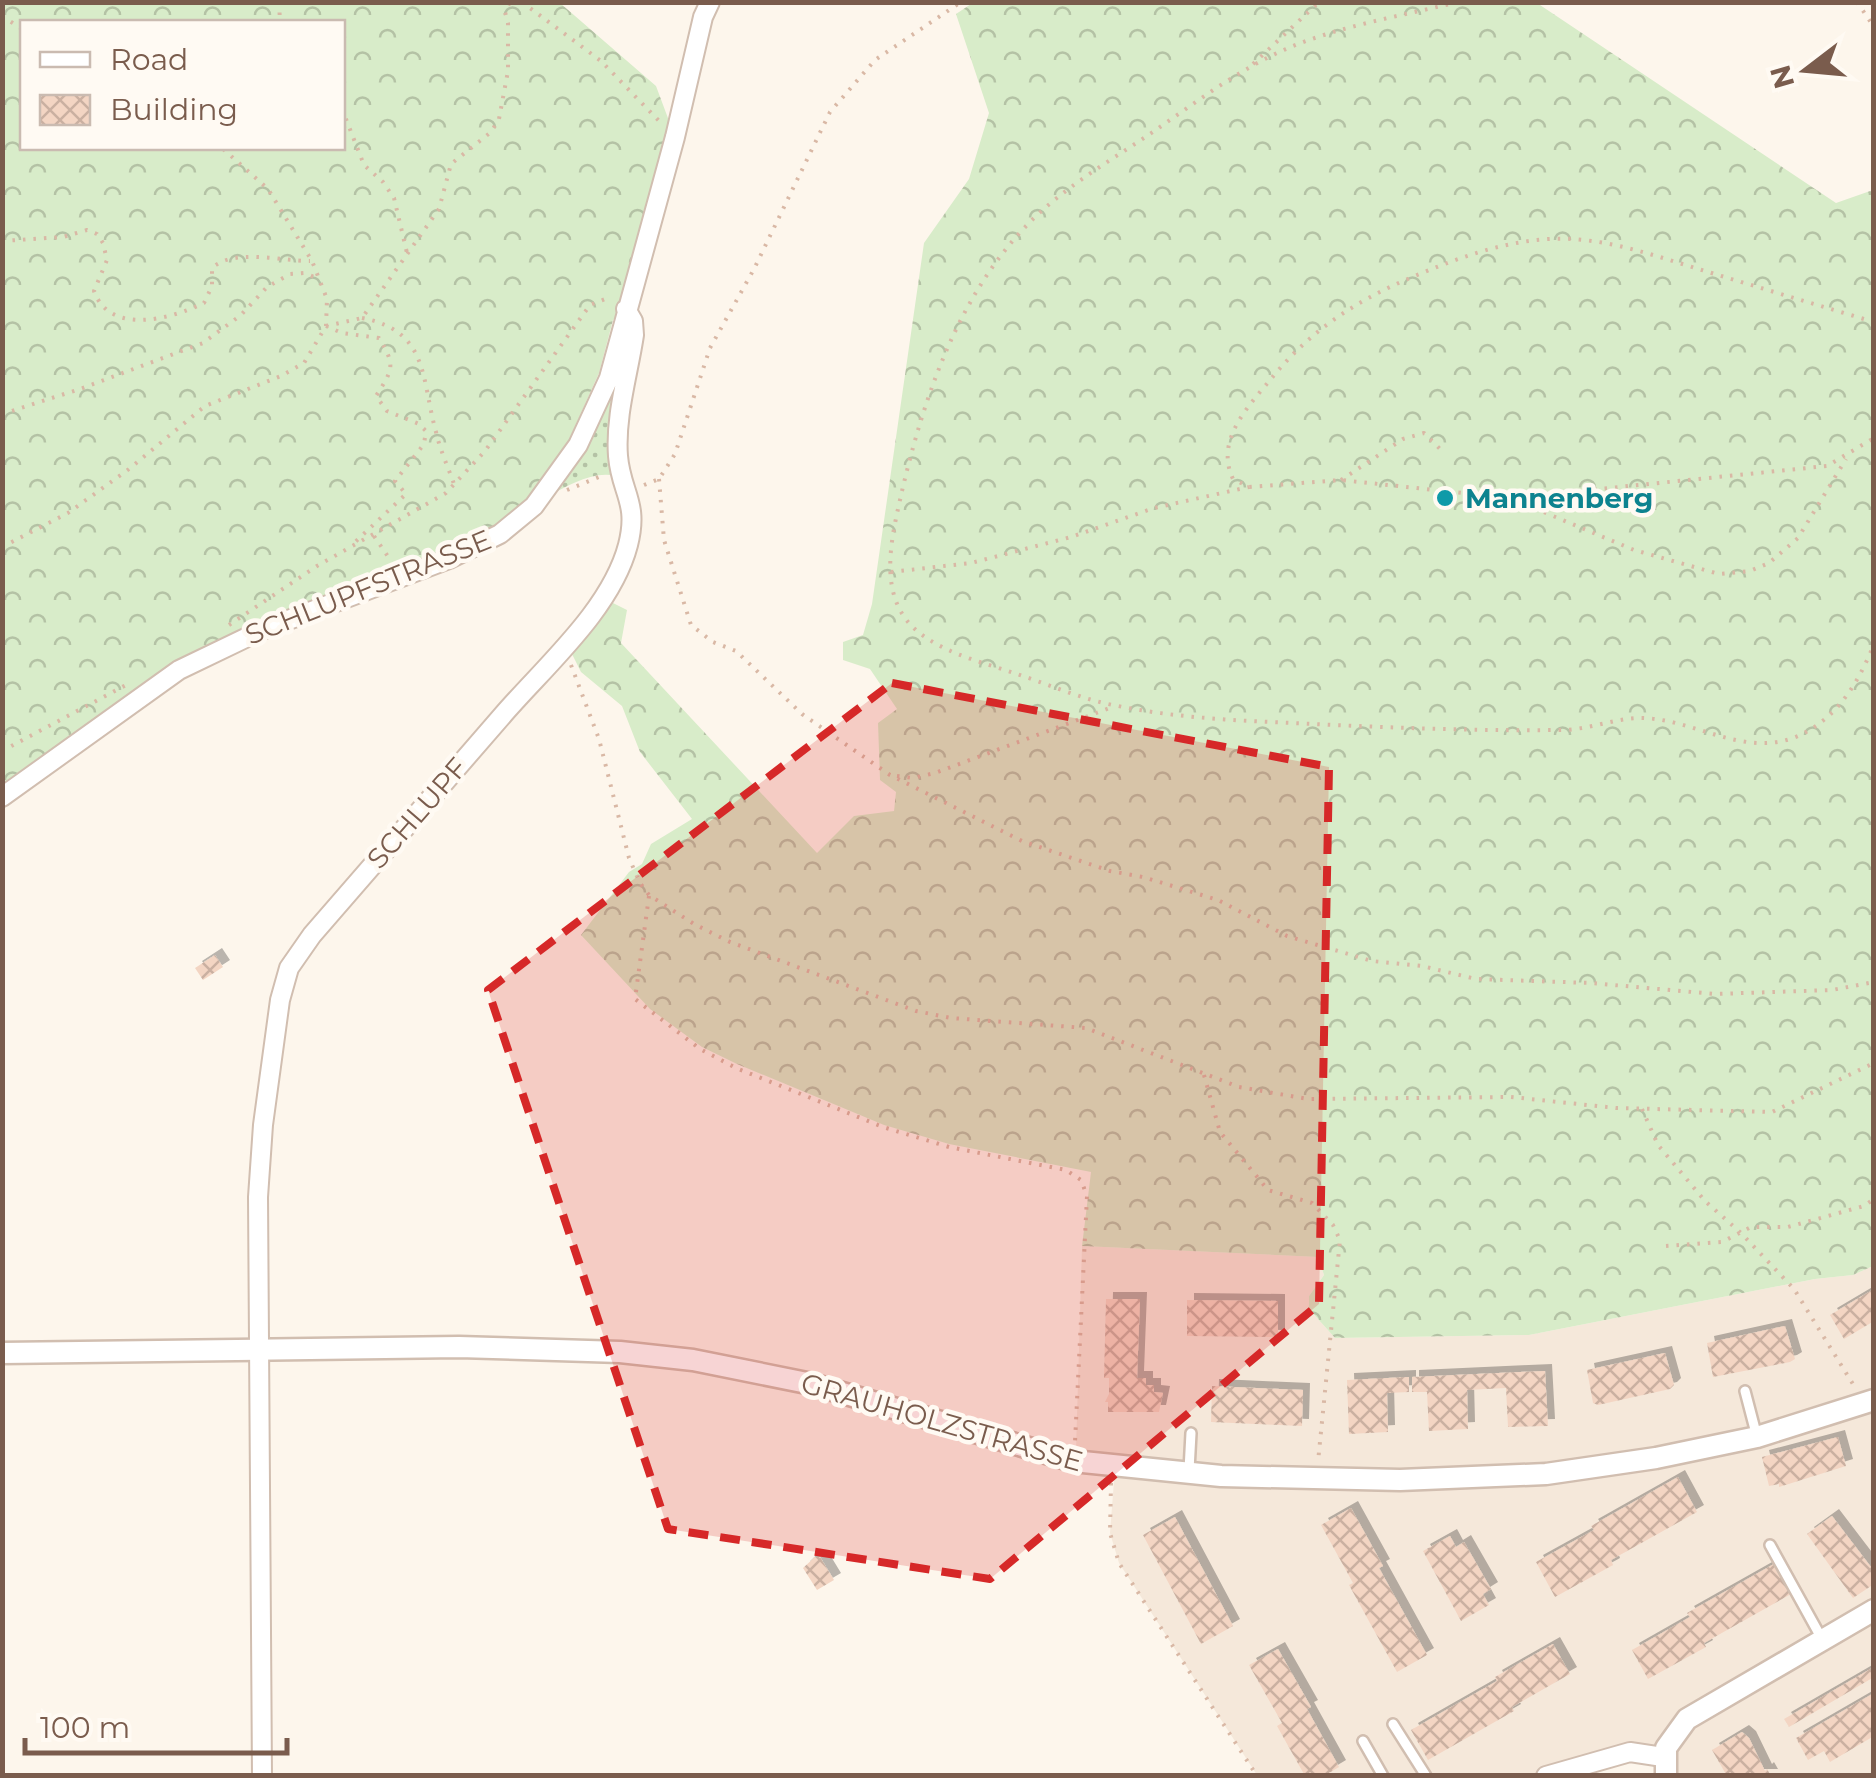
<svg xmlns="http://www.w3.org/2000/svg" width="1876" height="1778" font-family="Montserrat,sans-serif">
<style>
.residential{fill:#f5e8da}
.grass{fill:url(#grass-dots)}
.forest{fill:url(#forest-crowns);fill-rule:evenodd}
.building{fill:url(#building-cross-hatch);filter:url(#shadow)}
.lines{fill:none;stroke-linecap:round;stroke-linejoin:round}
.service-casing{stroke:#d1beb0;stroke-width:14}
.minor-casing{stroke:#d1beb0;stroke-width:22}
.tertiary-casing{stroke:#d1beb0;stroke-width:25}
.path{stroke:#d9b8a5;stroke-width:4;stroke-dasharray:2.5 8;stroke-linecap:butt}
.service{stroke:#fff;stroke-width:9}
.minor{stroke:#fff;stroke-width:18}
.tertiary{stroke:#fff;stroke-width:20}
.marked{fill:#d62828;fill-opacity:0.2;stroke:#d62828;stroke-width:8;stroke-dasharray:20 12;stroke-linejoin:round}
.culture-dot{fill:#0f9aa8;stroke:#fffaf3;stroke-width:4}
.labels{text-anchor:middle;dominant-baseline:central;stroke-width:9;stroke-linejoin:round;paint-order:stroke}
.culture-label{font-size:28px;font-weight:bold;fill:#0d838f;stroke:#fffaf3;text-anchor:start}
.street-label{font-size:28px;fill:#7a5c4d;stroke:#fffaf3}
</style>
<defs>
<pattern id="grass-dots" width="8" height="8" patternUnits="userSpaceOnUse" patternTransform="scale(2.5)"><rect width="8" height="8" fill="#d8ecc9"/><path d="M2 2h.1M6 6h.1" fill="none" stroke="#b4c2a5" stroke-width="1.8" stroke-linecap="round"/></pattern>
<pattern id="forest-crowns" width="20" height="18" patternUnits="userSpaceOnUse" patternTransform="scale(2.5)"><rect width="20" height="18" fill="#d8ecc9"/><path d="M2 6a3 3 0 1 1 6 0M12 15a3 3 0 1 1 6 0" fill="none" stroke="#b4c2a5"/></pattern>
<pattern id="building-cross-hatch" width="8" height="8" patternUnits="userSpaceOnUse" patternTransform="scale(2.5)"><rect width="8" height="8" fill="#f3d5c3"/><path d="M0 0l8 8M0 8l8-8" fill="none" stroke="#cab0a1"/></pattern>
<filter id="shadow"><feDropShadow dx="7" dy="-7" stdDeviation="0" flood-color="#0004"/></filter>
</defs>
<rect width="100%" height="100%" fill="#fdf6ec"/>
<path class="residential" d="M1082 1246 1318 1257 1324 1275 1309 1296V1309L1335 1338 1529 1335 1815 1279 1853 1275 1873 1266V1775H1666L1664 1767 1640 1753 1546 1775H1257L1119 1563 1110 1533 1115 1468 1076 1450Z"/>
<path class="grass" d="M626 332 617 476C592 470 569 486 547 496Z"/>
<path class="forest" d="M974 2 1537 3 1836 203 1873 190V1266L1853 1275 1815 1279 1529 1335 1335 1338 1309 1309V1296L1324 1275 1318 1257 1082 1246 1091 1172 949 1144 884 1125 737 1064 702 1047 650 1009 581 935 629 872 642 864 651 844 692 819 640 752 622 706 581 672 569 648 600 607 613 603 627 610 621 643 817 853 854 816 894 811 896 792 880 780 878 723 897 709 870 669 843 660V642L863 635 872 604 924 243 969 179 989 113 956 14Z
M3 3H560L656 86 675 137 626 309 613 320 599 373 568 442 523 506 492 530 448 552 226 639 3 790ZM22 22H342V148H22Z"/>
<path class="building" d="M215 955 223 967 203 980 195 968Z
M1874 1289V1321L1844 1339 1830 1315Z
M1106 1299H1140L1137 1378H1146V1385H1154V1392L1163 1393 1159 1412H1108V1402H1105L1109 1394V1378H1104Z
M1187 1300 1278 1301V1337L1187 1336Z
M1785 1326 1795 1359 1790 1362 1713 1377 1707 1343Z
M1665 1353 1674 1385 1670 1389 1598 1405 1593 1403 1587 1370Z
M1545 1371 1548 1426 1508 1427 1506 1388 1467 1390 1468 1429 1429 1431 1427 1392H1412V1377Z
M1409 1377V1392L1387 1393 1388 1432 1349 1434 1347 1380Z
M1212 1386 1303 1390 1302 1426 1211 1422Z
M1838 1437 1846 1466 1779 1487V1484L1769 1486 1762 1457Z
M1678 1477 1697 1512 1611 1560 1613 1565 1555 1597 1536 1562 1594 1530 1591 1526Z
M1351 1508 1383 1566 1379 1568 1427 1655 1397 1672 1349 1585 1353 1583 1321 1525Z
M1832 1516 1874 1571V1584L1853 1598 1807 1534Z
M1175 1517 1233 1626 1201 1644 1143 1535Z
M1450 1536 1456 1547 1464 1542 1491 1589 1483 1594 1489 1605 1461 1621 1423 1551Z
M815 1557H820L834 1580 817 1590 803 1568Z
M1774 1564 1791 1594 1704 1643 1706 1647 1648 1679 1632 1650 1690 1617 1687 1613Z
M1553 1644 1570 1674 1512 1707 1514 1711 1428 1760 1411 1730 1497 1681 1495 1677Z
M1278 1649 1311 1707 1307 1709 1339 1767 1324 1776H1305L1277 1726 1282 1723 1249 1665Z
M1874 1667V1677L1789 1727 1784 1719Z
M1874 1693V1736L1830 1762 1824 1751 1808 1760 1796 1738Z
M1742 1732 1749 1738 1765 1771 1767 1769 1771 1776H1727L1712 1750Z"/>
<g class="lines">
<g class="service-casing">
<path id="service" d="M1745 1391 1757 1437
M1189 1470 1191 1433
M1770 1545 1822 1639
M1393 1724 1426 1776
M1363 1741 1383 1776"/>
</g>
<g class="minor-casing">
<path id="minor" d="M2 797 179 670 262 630 449 559 500 534 534 506 578 445 609 378 675 137 703 17 710 2
M262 1776 258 1197 263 1125 280 1000 289 968 312 935C375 862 438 789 502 716 544 667 611 610 628 545 639 502 621 493 618 456 615 416 628 375 634 335L633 321 626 309
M1546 1776 1630 1752 1663 1757"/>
</g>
<g class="tertiary-casing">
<path id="tertiary" d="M2 1353 459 1347 620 1352 693 1360 812 1384 1073 1461 1221 1476 1400 1480 1546 1474 1656 1458 1757 1437 1874 1400
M1666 1776V1748L1687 1719 1874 1610"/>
</g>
<path class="path" d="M279 2 280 22
M522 2 601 61 661 123
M1458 2C1401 16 1339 26 1286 49 1235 71 1190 107 1144 138 1106 163 1066 187 1033 219 960 291 925 393 902 491 892 536 876 595 916 630 943 653 981 662 1014 673 1048 684 1083 700 1118 706 1182 719 1249 721 1314 724 1396 728 1478 731 1561 730 1587 730 1612 719 1638 718 1691 717 1740 757 1793 738 1835 722 1858 684 1874 644
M1857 2 1874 27
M2 16 22 29
M1253 64 1319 2
M342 109 364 165 383 182 394 198 407 253
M2 241 63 237 87 230 97 234 103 243 107 260 94 291C110 336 171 319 204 303L212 286V268C234 248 281 261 310 261
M362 318C429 331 421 378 436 432 440 450 448 467 454 484
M1874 322C1817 305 1761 288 1705 271 1655 256 1603 236 1549 239 1500 242 1455 259 1410 278 1356 301 1313 329 1275 374 1250 405 1214 439 1233 479L1249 487 1341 480 1510 498 1827 466 1874 438
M326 326 362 318 439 209 451 164 491 132 499 119 508 71V23L505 12 510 2
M326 326 342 333 379 338C396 366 393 369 376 396L387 411 419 424 426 431 424 444 395 481 406 494 352 545
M2 414 80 389 203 343 241 315 267 287 290 274 304 273 317 278
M659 479 664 540 691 625 713 642 736 651 802 714 890 775 1022 841 1110 871 1143 877 1218 900 1287 936 1372 961 1422 966 1476 979 1591 983 1715 994 1832 990 1874 982
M1341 480 1403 439 1424 433 1443 452
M644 485 659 479 675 454 710 348 754 269 830 112 875 60 961 2
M567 490 604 475
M1515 500 1634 550 1719 574 1750 571 1769 563 1798 538 1846 459
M374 536 391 561
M2 547 68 513 129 469 205 406 281 376 304 363 326 326 327 299 312 261 268 189 222 148
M891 572 971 563 1071 537 1154 508 1249 487
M229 625 317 566 446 493 485 451 590 305 605 299 611 302
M571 665 599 739 629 858 640 883 649 895 694 924 730 942 916 1011 951 1018 1086 1028 1239 1087 1308 1099 1511 1097 1616 1108 1772 1112 1874 1063
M2 751 126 685
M897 776 913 778 935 773 1115 706
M649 896 635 999 700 1049 736 1068 883 1127 949 1147 1066 1170 1081 1180 1087 1196 1075 1442
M1204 1075 1220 1132 1268 1190 1312 1203 1333 1225 1340 1240 1318 1462
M1642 1109 1658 1145 1705 1201 1741 1233 1794 1289 1856 1389
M1666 1246 1722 1242 1751 1227H1788L1864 1206 1874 1199
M1111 1483 1110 1533 1119 1563 1257 1776"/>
<use href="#service" class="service"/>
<use href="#minor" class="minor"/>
<use href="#tertiary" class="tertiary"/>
</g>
<path class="marked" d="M892 683 1329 767 1319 1304 990 1579 668 1529 488 990Z"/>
<circle class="culture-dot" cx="1445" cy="498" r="10"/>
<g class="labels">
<g class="culture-label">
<text x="1465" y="498">Mannenberg</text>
</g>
<g class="street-label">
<text transform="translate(368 587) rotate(-22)">SCHLUPFSTRASSE</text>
<text transform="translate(417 813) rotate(-49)">SCHLUPF</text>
<text transform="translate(942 1422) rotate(16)">GRAUHOLZSTRASSE</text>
</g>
</g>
<rect width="1876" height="1778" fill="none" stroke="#7a5c4d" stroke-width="10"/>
<rect x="20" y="20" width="325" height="130" fill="#fffaf3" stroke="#cabbb1" stroke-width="2.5"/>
<rect x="40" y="52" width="50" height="15" fill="#ffffff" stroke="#cabbb1" stroke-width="2.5"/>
<text x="110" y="70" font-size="30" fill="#7a5c4d">Road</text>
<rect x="40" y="95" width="50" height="30" fill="url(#building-cross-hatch)" stroke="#cabbb1" stroke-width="2.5"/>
<text x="110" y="120" font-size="30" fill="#7a5c4d">Building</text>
<g transform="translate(1806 70) rotate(254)" stroke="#fffaf3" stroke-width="8" paint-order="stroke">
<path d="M0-8L18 38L0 25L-18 38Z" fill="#7a5c4d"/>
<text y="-15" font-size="28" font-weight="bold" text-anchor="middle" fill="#7a5c4d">N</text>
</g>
<path d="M25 1738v15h262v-15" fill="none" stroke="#7a5c4d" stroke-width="5"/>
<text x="40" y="1738" font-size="30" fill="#7a5c4d" stroke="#fffaf3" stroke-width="8" paint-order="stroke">100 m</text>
</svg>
